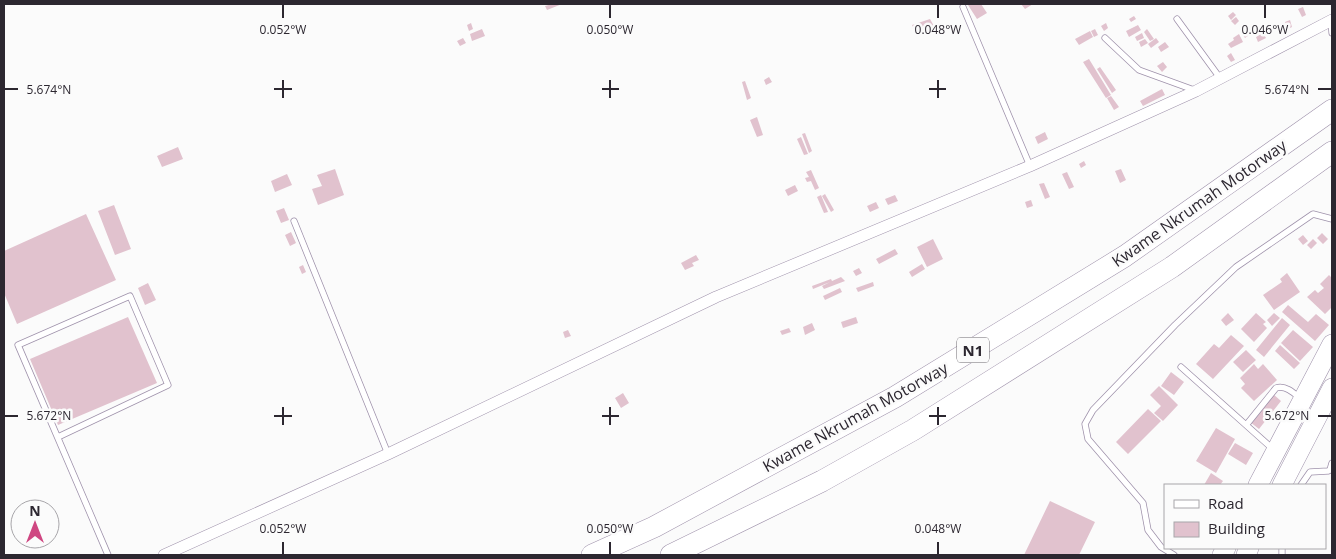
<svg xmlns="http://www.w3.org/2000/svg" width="1336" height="559" font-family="'Open Sans',sans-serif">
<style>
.building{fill:#e1c2ce}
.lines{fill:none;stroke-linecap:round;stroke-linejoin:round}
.lane-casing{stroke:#9f92ab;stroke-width:7}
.street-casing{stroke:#9f92ab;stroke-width:12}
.primary-casing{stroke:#9f92ab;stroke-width:20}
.highway-casing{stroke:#9f92ab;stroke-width:22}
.lane{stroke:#fff;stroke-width:5.5}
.street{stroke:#fff;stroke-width:11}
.primary{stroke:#fff;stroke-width:19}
.highway{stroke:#fff;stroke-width:21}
.ticks{fill:none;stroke:#2c2730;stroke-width:2}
.labels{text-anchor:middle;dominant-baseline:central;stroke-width:5;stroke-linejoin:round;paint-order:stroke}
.shield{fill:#fbfbfb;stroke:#6a676d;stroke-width:1}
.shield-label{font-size:15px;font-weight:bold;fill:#2c2730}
.street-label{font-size:16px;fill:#2c2730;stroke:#fbfbfb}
.ticks-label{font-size:12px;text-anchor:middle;fill:#2c2730;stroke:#fbfbfb;stroke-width:5;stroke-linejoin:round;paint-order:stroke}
</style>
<rect width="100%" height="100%" fill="#fbfbfb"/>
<path class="building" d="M552 4H562L547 10 545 6Z
M970 4H981L987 13 977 19 968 5Z
M1021 4H1033L1025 9Z
M1303 7 1306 15 1302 17 1298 9Z
M1233 12 1236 15 1231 20 1228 16Z
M1134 16 1136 19 1131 22 1129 19Z
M1236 17 1239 21 1235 25 1231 21Z
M930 19 935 28 917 35 912 25Z
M1290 20 1292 27 1288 29 1285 22Z
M471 23 473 29 469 31 467 25Z
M1106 23 1108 28 1104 31 1101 26Z
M1138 25 1141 30 1129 37 1126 31Z
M482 29 485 36 472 41 470 34Z
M1095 29 1098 35 1094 37 1091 31Z
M1147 29 1154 39 1150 41 1144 32Z
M1245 29 1249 35 1245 38 1241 32Z
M1090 31 1093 37 1079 45 1075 39Z
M1142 33 1144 38 1137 41 1135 37Z
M1263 33 1266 38 1258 42 1256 37Z
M1239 34 1243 42 1231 48 1228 44 1234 40 1233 38Z
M463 38 466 43 460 46 457 41Z
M1156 38 1159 42 1151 48 1148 44Z
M1145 39 1148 43 1141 47 1139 42Z
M1165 42 1169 47 1161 52 1158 47Z
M1231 53 1235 60 1231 62 1227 56Z
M1089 59 1111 95 1106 98 1083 62Z
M1163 62 1167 67 1162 72 1157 66Z
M1100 67 1116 90 1112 93 1097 69Z
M769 77 772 82 766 85 764 80Z
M745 81 751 98 747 100 742 82Z
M1162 89 1165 95 1143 106 1140 101Z
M1111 96 1119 107 1114 110 1107 98Z
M757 117 763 135 757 137 750 120Z
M1045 132 1048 139 1038 144 1035 137Z
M805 133 812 151 809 153 802 134Z
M801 137 808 154 804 155 797 139Z
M178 147 183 159 162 167 157 156Z
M1084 161 1086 165 1081 168 1079 164Z
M335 169 344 195 318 205 312 189 322 186 317 175Z
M1121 169 1126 180 1120 183 1115 171Z
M811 170 819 188 815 190 811 181 807 182 805 178 809 177 806 172Z
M1067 172 1074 187 1069 189 1062 174Z
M287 174 292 185 275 192 271 181Z
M1044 183 1050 197 1045 199 1039 184Z
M795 185 798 191 788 196 785 190Z
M825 194 834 210 831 212 822 196Z
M821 195 828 212 824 213 817 197Z
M895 195 898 201 888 205 885 199Z
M1031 200 1033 206 1027 208 1025 202Z
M876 202 879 208 870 212 867 206Z
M114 205 131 249 115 255 98 211Z
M284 208 289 220 281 223 276 211Z
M86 214 116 280 17 324 4 293V251Z
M291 232 296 243 290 246 285 235Z
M1322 233 1328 239 1323 244 1317 238Z
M1303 235 1308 241 1303 245 1298 239Z
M933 239 943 259 927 267 917 247Z
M1313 239 1317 243 1311 249 1307 245Z
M895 249 898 254 879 264 876 259Z
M696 255 699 260 692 263 694 266 685 270 681 263Z
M922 264 925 269 912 277 909 272Z
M303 265 306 272 302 274 299 267Z
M859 268 862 273 856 276 853 271Z
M1287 273 1300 292 1274 310 1263 295 1282 282 1280 279Z
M1329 275 1332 278V307L1325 314 1307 297 1315 290 1318 293 1324 288 1320 284Z
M841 277 845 281 824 289 822 286 830 282 813 289 812 286 831 279 832 281Z
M873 282 874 286 858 292 856 288Z
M148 283 156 300 145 305 138 288Z
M840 288 842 292 825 300 823 296Z
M1288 305 1308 322 1316 314 1329 325 1315 341 1282 312Z
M1228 313 1234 320 1226 326 1221 320Z
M1256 313 1266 322 1263 324 1267 328 1254 342 1241 329Z
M1274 313 1280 318 1272 326 1267 320Z
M128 317 157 383 58 425 30 359Z
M856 317 858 323 843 328 841 322Z
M1282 318 1290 325 1264 357 1256 350Z
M812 323 815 330 805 335 803 327Z
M789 328 791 332 782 335 780 331Z
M568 330 571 336 565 338 563 332Z
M1293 330 1313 347 1300 361 1281 343Z
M1231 335 1244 346 1213 379 1196 364 1214 344 1219 348Z
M1280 345 1300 363 1294 369 1275 351Z
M1246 350 1256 360 1243 372 1233 362Z
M1254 364 1258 369 1263 364 1277 380 1254 401 1241 388 1245 384 1240 378Z
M1171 372 1184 382 1174 395 1161 386Z
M1159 386 1178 405 1163 421 1154 413 1161 406 1150 395Z
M623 393 629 403 621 408 615 398Z
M1273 394 1281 401 1259 429 1250 422Z
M1148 409 1161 421 1128 454 1116 442Z
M1216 428 1235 439 1216 473 1196 461Z
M1235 443 1253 453 1246 465 1228 454Z
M1211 473 1223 481 1220 485H1204Z
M1050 501 1095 522 1079 555H1024Z"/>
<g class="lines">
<g class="lane-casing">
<path id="lane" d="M963 7 1030 166
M1177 19 1220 78
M1331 20 1332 33
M1105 38 1139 70 1194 90
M294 221 388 454
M1181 367 1274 450
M1247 424 1276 388C1286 385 1294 393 1301 399
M58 437 168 385 130 296 18 345 108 555
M1301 485 1310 472 1328 471 1330 470 1332 463
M1282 548V555
M1174 555 1161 547 1148 530 1143 503 1088 439 1085 424 1093 410 1175 325 1236 267 1313 214 1332 219"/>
</g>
<g class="street-casing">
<path id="street" d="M164 555 388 454 716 297 1030 166 1196 91 1332 20"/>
</g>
<g class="primary-casing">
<path id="primary" d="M1258 485 1332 344
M1282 485 1332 388
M1222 555 1226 548
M1246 555 1249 548"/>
</g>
<g class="highway-casing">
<path id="highway" d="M592 555 654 527 895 397 1125 256 1332 110
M671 555 822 481 913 430 1172 267 1332 152"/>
</g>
<use href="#lane" class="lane"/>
<use href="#street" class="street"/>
<use href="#primary" class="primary"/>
<use href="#highway" class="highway"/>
</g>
<path class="ticks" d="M283 5V18M610 5V18M938 5V18M1265 5V18M283 80V98M610 80V98M938 80V98M5 89H18M274 89H292M602 89H619M929 89H946M1318 89H1331M283 407V425M610 407V425M938 407V425M5 416H18M274 416H292M602 416H619M929 416H946M1318 416H1331M283 542V554M610 542V554M938 542V554"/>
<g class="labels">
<rect class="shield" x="957" y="337.5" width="32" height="25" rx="4"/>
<g class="shield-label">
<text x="973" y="350">N1</text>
</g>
<g class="street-label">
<text transform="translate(1199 203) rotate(-35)">Kwame Nkrumah Motorway</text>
<text transform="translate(855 417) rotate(-29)">Kwame Nkrumah Motorway</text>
</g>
</g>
<g class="ticks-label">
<text x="283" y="34">0.052°W</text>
<text x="610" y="34">0.050°W</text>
<text x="938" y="34">0.048°W</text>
<text x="1265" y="34">0.046°W</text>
<text x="49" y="94">5.674°N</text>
<text x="1287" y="94">5.674°N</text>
<text x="49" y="420">5.672°N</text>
<text x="1287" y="420">5.672°N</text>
<text x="283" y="533">0.052°W</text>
<text x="610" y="533">0.050°W</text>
<text x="938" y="533">0.048°W</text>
</g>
<rect width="1336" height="559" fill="none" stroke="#2c2730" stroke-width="10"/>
<rect x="1164" y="484" width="162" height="65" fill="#fbfbfb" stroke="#a8a6aa"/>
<rect x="1174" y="500" width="25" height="8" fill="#ffffff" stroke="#a8a6aa"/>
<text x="1208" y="509" font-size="15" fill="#2c2730">Road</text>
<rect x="1174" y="522" width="25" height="15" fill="#e1c2ce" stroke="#a8a6aa"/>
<text x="1208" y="534" font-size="15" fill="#2c2730">Building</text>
<g transform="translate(35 524)"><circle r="24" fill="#fbfbfb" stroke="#a8a6aa"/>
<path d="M0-4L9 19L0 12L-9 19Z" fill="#cf4681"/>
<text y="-8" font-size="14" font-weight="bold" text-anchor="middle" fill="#2c2730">N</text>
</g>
</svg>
